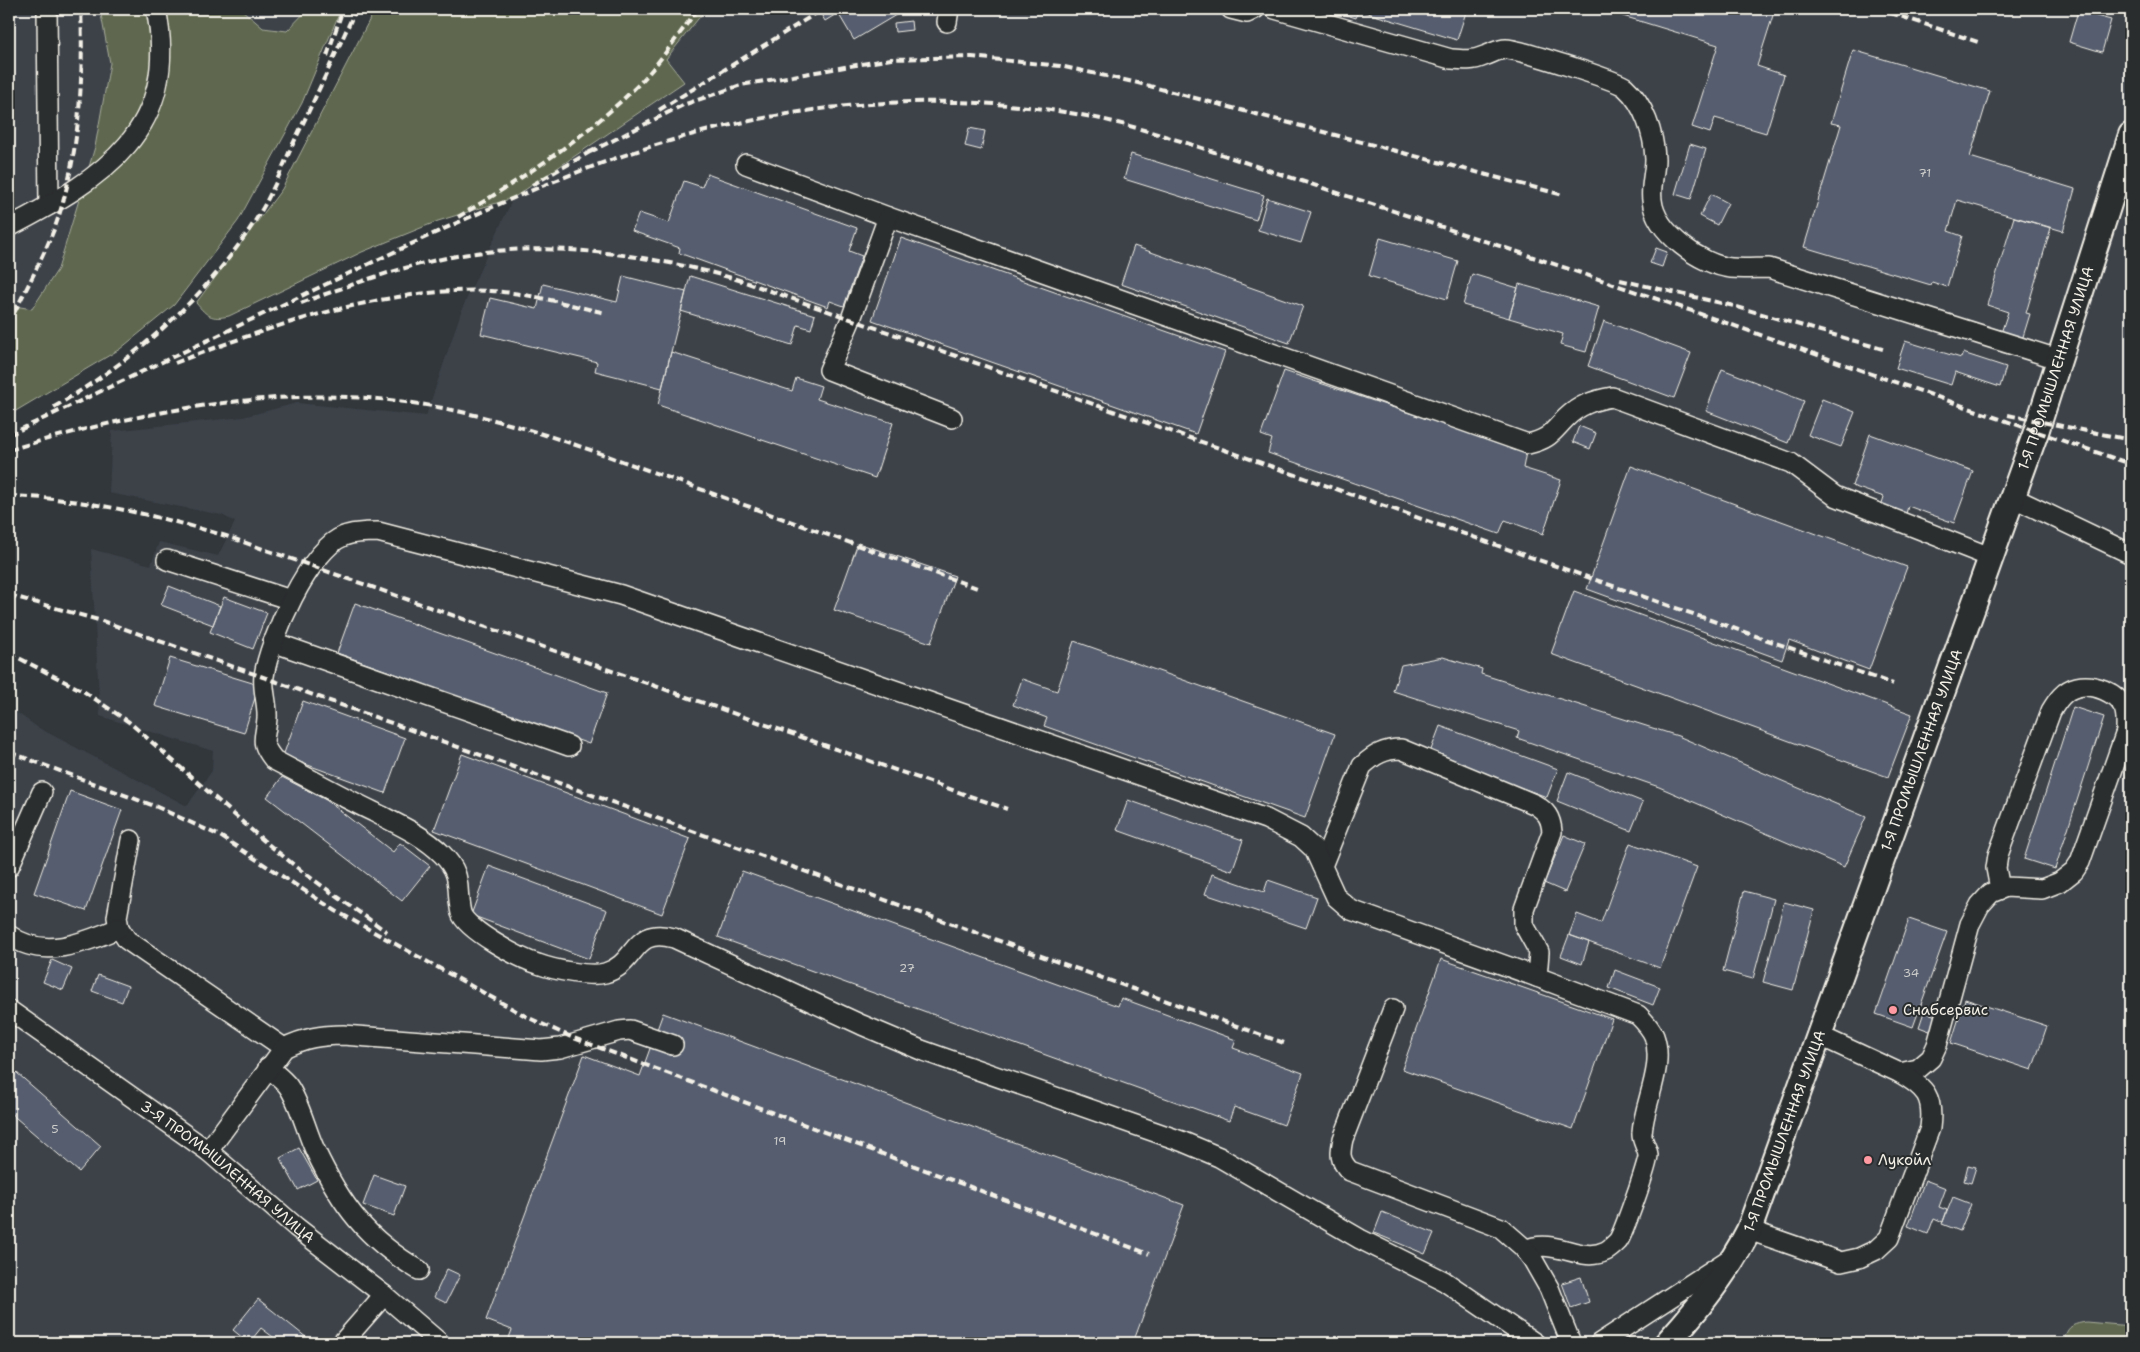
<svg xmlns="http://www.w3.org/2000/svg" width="2140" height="1352" font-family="'Shantell Sans',sans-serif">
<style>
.built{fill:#3c424a}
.green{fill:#5e684f;stroke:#a9ac9c}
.building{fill:#545d6e;stroke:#f4f1e8}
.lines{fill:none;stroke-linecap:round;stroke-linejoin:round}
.minor-casing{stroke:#f4f1e8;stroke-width:22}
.major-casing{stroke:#f4f1e8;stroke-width:28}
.minor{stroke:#2a2d2e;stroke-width:19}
.major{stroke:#2a2d2e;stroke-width:24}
.rail{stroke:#f4f1e8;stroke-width:4;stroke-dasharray:8 4;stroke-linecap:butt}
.poi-dot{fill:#ff9aa2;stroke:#2a2d2e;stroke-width:2}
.labels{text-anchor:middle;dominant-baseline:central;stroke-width:4;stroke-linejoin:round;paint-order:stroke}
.number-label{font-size:12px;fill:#ccccca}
.street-label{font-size:15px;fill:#f4f1e8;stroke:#2a2d2e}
.poi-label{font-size:15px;fill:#f4f1e8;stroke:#2a2d2e;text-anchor:start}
</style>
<rect width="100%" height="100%" fill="#32373b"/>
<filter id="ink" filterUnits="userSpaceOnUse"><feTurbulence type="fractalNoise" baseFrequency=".02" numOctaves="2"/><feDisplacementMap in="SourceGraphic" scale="10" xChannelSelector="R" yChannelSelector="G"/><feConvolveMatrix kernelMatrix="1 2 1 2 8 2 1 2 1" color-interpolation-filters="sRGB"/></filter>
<g filter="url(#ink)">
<path class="built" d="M9 9H100L110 63 95 147 57 269 32 309 9 305Z
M241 9H308L287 31 263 28Z
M706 9H2131V1343H9V707L37 727 187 806 212 771 213 751 100 716 91 549 151 565 159 542 218 556 235 522 222 515 109 493 112 431 243 417 297 403 426 416 462 309 513 198 683 82 666 59Z"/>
<path class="green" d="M100 9H241L263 28 287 31 308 9H341L302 103 238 221 174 305 120 349 9 415V305L32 309 58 269 95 147 110 63Z
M375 9H706L666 59 684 82 513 198 438 221 362 252 229 316C211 320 207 316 196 303L282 189Z
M2086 1322 2131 1326V1343C2116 1343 2076 1348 2065 1337 2068 1325 2075 1324 2086 1322Z"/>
<path class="building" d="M782 9H801L787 17Z
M818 9H906L854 40 838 13 825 21Z
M1334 9H1467L1457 40 1358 10 1356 18 1334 11Z
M1600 9H1775L1757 66 1784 75 1766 133 1715 118 1710 133 1692 127 1718 45Z
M2078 11 2111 20 2102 52 2069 42Z
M911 21 912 30 895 32 894 23Z
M1853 50 1990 91 1970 157 2075 189 2063 231 1957 200 1948 231 1962 236 1947 287 1932 282 1931 285 1804 247 1841 125 1831 123Z
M969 128 985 131 981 150 965 146Z
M1690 144 1706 149 1691 199 1675 194Z
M1131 154 1264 195 1256 220 1124 179Z
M707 174 857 228 849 251 862 256 844 306 830 301 828 307 679 253 680 248 632 231 639 213 669 223 684 181 702 187Z
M1711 194 1728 203 1717 225 1700 216Z
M1267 198 1311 212 1301 243 1258 230Z
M2014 217 2051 228 2026 313 2030 314 2022 340 2001 333 2008 312 1987 305Z
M901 238 1225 352 1196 434 872 320Z
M1380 238 1458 261 1447 299 1369 276Z
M1134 246 1303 306 1289 343 1121 284Z
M1656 248 1667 252 1662 267 1650 263Z
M1472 274 1518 288 1509 318 1463 305Z
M623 276 686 292 662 388 595 371 597 362 481 334 490 298 537 309 543 284 617 302Z
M690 276 815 315 811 329 798 325 792 345 681 311Z
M1519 284 1599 307 1586 352 1560 345 1563 334 1509 318Z
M1604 321 1691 353 1674 398 1588 366Z
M1905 341 1961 358 1963 353 2006 367 2000 387 1955 372 1951 385 1896 368Z
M671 352 792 391 796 378 821 386 817 399 893 423 875 478 658 405Z
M1722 369 1804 401 1788 443 1706 411Z
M1284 371 1526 452 1523 468 1561 480 1543 534 1505 520 1499 534 1268 453 1272 439 1261 435Z
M1822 399 1855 412 1841 447 1808 435Z
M1579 426 1596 433 1590 449 1573 442Z
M1870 434 1973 471 1954 523 1908 506 1906 514 1881 506 1884 497 1852 486Z
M1631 466 1907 567 1869 670 1789 640 1782 660 1587 589Z
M858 543 955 576 931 643 834 610Z
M169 586 220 606 213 625 161 605Z
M1574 591 1912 714 1888 777 1551 654Z
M224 597 267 613 253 649 210 632Z
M355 603 607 693 589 744 337 653Z
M1074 641 1335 734 1305 818 1044 726 1047 718 1013 705 1022 679 1057 691Z
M1443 657 1482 669 1481 674 1678 736 1866 817 1844 867 1659 787 1517 738 1519 731 1393 691 1401 665Z
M170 658 259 685 244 733 155 706Z
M303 701 405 738 385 793 283 756Z
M2073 707 2104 717 2055 869 2024 859Z
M1440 726 1558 769 1547 797 1429 755Z
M462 754 690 839 662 914 434 830Z
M1568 772 1643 802 1631 831 1557 801Z
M282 777 326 800 393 852 400 843 430 866 402 901 267 797Z
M70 791 122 810 86 911 34 893Z
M1128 800 1243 840 1232 871 1117 830Z
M1564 835 1585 844 1565 892 1544 883Z
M1630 843 1697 867 1660 968 1569 935 1577 914 1601 923Z
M489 866 607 910 589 959 471 915Z
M742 871 1118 1006 1121 998 1236 1040 1233 1048 1303 1073 1284 1125 1234 1107 1229 1121 718 937Z
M1212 874 1264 892 1268 880 1317 897 1306 928 1205 894Z
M1744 891 1774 899 1753 979 1723 971Z
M1784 902 1814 910 1793 990 1763 982Z
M1909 919 1947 932 1913 1027 1876 1014Z
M1569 935 1589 942 1582 964 1561 956Z
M1441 959 1612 1019 1573 1129 1402 1069Z
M52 960 72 969 63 990 43 982Z
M1615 970 1660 987 1653 1005 1609 988Z
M98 975 128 986 122 1002 92 991Z
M1965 999 2047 1026 2032 1070 1951 1043Z
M1924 1012 1940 1017 1935 1033 1919 1027Z
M663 1013 1184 1205 1133 1343H507L512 1330 486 1320 584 1055 640 1076Z
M9 1066 101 1146 79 1172 9 1112Z
M299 1148 317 1180 298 1190 280 1158Z
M1968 1165 1976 1167 1971 1183 1964 1181Z
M374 1175 405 1186 394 1216 363 1205Z
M1925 1180 1946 1188 1939 1207 1947 1210 1943 1222 1934 1218 1928 1234 1908 1226Z
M1953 1197 1971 1204 1960 1231 1942 1224Z
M1382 1212 1434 1233 1425 1254 1374 1233Z
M447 1269 460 1275 446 1303 434 1297Z
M1581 1277 1589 1302 1571 1308 1562 1283Z
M258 1299 312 1342 311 1343H281L261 1328 249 1343 233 1330Z"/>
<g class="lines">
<g class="minor-casing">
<g id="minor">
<path d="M47 9 49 205"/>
<path d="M1231 9 1247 13 1255 9"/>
<path d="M1275 9 1451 59C1463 60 1473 61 1484 56 1491 54 1498 49 1506 49 1518 49 1616 80 1625 87 1644 104 1654 134 1655 159 1655 172 1650 187 1652 200 1655 232 1701 265 1731 268 1743 269 1756 268 1769 268L2061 360"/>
<path d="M947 22 949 9"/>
<path d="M746 164 888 217 1528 444C1550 439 1551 433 1566 418 1579 405 1594 400 1612 397L1791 463 1835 496 1990 557"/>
<path d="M888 217 851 319 829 370 952 418"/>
<path d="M9 227C103 178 181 130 156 9"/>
<path d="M2012 497 2131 554"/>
<path d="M167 560 291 600"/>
<path d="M273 642 569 746"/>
<path d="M131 840 117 917 119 928 127 940 284 1048"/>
<path d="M1322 866 1362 766C1374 755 1384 749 1401 749L1534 804C1546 811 1551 817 1552 832L1524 909V925L1539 952 1537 977 1638 1015C1644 1021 1651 1028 1654 1036 1665 1067 1644 1102 1642 1133 1641 1140 1647 1147 1648 1155 1649 1162 1623 1234 1618 1241 1615 1244 1610 1249 1606 1251 1580 1264 1556 1237 1525 1250"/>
<path d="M9 867 42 792"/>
<path d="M9 935C43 960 83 943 119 928"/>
<path d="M1393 1009 1343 1139C1340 1153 1339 1161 1350 1171L1501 1228 1524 1248 1533 1260 1549 1288 1571 1343"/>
<path id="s1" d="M9 1010 208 1151 296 1227 384 1295 440 1343"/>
<path d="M1818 1035 1900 1073 1918 1069 1931 1058 1937 1045 1970 924 1980 905 1991 893 2006 887 2042 889 2060 882 2074 871 2080 862 2126 732C2126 724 2127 715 2124 708 2117 692 2093 683 2077 687 2064 690 2057 701 2051 711L1998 855 1996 868 2000 889"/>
<path d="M268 1067C274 1073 283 1079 288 1086 300 1103 306 1131 315 1150 341 1205 366 1239 419 1270"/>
<path d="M208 1151 284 1048C304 1038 321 1035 343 1035L541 1050 560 1048 619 1031 630 1030 673 1045"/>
<path d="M1749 1230 1841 1262 1859 1258 1876 1250 1889 1238 1930 1128C1934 1097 1926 1088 1900 1073"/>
<path d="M342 1343 384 1295"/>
<path d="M1535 1343 1444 1281 1360 1239 1219 1157 1181 1141 921 1050 862 1025 674 938C631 926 638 964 605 973 590 977 554 970 538 964 521 959 466 930 461 913 455 887 464 876 442 854 423 835 397 824 374 812 340 796 307 777 274 760 258 740 266 739 267 718 268 704 262 689 264 676 269 641 309 549 344 536 354 532 367 532 378 532L621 595 1266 819 1301 837 1314 849 1336 897 1351 910 1537 977"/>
<path d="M1600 1343 1731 1258"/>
</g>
</g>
<g class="major-casing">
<g id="major">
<path id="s2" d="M1667 1343C1698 1309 1728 1272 1749 1230L2036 432 2131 135"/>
</g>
</g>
<use href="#minor" class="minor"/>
<use href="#major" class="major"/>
<path class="rail" d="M1879 9 1981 43
M327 56 343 9
M659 110 823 9
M590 152 683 105 741 85 891 59 972 57 1060 66 1138 83 1563 195
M532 185 595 149
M458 217C523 178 585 138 639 84 661 61 679 34 698 9
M1620 280 1734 306 1886 350
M301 303C358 282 416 261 476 253 564 242 656 256 739 280L1893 684
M9 323C25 291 42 260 55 227 79 161 84 78 81 9
M175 363C269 326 389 286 491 291 530 293 568 305 606 313
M54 407C135 359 204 300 255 221 270 198 281 171 292 146 314 101 335 55 356 9
M2008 415 2131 440
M9 435C124 380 240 325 356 270 481 211 609 150 745 122 852 99 963 95 1070 113 1130 123 1187 143 1244 162 1319 187 1394 211 1469 236 1691 308 1910 389 2131 464
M9 450C117 418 233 393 347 397 466 401 567 442 678 481 777 517 877 552 977 588
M9 496C83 498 155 515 226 536L1007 809
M9 595 102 621 263 677 1284 1043
M9 653 83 691 129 722 263 840 304 873 387 932
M9 752 157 807 220 836 336 911 529 1018 571 1037 1149 1254"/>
</g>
</g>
<g class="poi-dot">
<circle cx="1893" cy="1010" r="5"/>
<circle cx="1868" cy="1160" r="5"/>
</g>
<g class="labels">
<g class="number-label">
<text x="1925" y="173">71</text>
<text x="907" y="968">27</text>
<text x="1911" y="973">34</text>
<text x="55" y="1129">5</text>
<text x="780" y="1141">19</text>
</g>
<g class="street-label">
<text stroke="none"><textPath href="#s2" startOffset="1055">1-Я ПРОМЫШЛЕННАЯ УЛИЦА</textPath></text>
<text stroke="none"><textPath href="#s2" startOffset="650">1-Я ПРОМЫШЛЕННАЯ УЛИЦА</textPath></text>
<text stroke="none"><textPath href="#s2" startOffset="245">1-Я ПРОМЫШЛЕННАЯ УЛИЦА</textPath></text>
<text stroke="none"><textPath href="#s1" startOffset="272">3-Я ПРОМЫШЛЕННАЯ УЛИЦА</textPath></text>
</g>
<g class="poi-label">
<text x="1903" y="1010">Снабсервис</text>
<text x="1878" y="1160">Лукойл</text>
</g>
</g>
<rect width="2140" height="1352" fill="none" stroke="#2a2d2e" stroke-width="30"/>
<rect x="15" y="15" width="2110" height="1322" fill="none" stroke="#f4f1e8" stroke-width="2" filter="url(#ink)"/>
</svg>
